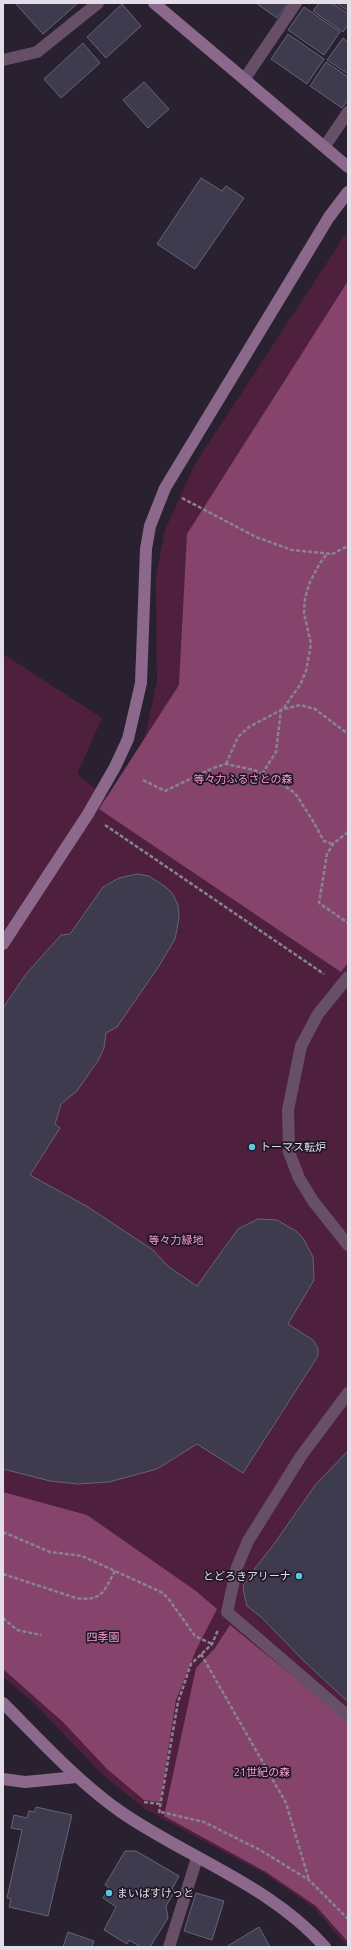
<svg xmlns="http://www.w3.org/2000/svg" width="351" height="1950" font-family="Ubuntu,'Noto Sans JP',sans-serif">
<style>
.green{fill:#4f203d}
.forest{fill:#86446c}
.building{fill:#3d3b4d;stroke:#656377}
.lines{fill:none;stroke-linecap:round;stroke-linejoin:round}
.path{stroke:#89828f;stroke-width:2.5;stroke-dasharray:4 2;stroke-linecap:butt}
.lane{stroke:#675067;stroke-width:12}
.street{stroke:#675067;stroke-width:12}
.secondary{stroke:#8c688c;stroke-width:12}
.poi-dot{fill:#59c8e4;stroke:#1f1726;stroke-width:1.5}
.labels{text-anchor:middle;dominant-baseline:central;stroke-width:3.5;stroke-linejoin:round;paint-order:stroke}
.park-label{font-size:11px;fill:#fb9bd3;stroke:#1f1726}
.poi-label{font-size:11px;fill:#e3dde8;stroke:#1f1726;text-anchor:start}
</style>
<rect width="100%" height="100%" fill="#292130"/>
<path class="green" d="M345 235 348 236V1947L313 1907 265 1874 145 1809 101 1773 34 1703 3 1677V654L102 718 77 774 112 802 144 741 157 682 156 577 165 530 195 464Z"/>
<path class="forest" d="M348 281V963L341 972 99 809 179 685 187 534Z
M3 1492 87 1515 196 1591 217 1609 196 1650 176 1700 160 1802 144 1800 107 1769 63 1722 3 1669Z
M230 1625 348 1721V1942L316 1906 266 1872 164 1816 196 1668 215 1648Z"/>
<path class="building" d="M15 3H78L43 34Z
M256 3H288L277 18Z
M319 3H332L348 14V25L343 32 313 11Z
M336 3H348V11Z
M122 4 141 26 106 58 87 37Z
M304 7 340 32 324 55 288 30Z
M288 34 324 59 307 84 271 59Z
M343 38 348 42V74L327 60Z
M83 43 100 63 61 98 44 79Z
M326 62 348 77V100L342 108 310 86Z
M144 82 169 109 148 128 123 100Z
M201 178 222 191 226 186 244 198 195 269 157 244Z
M137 874 149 876 167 888 172 893 178 905 179 918 175 939 159 966 117 1027 106 1033 104 1048 99 1059 77 1091 61 1104 55 1124 60 1128 30 1175 88 1207 153 1250 169 1267 197 1286 238 1229 258 1219 277 1220 296 1231 303 1238 313 1257 314 1280 288 1324 313 1340 318 1348V1356L243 1473 197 1444 157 1469 109 1482 78 1484 50 1481 3 1469V1008L26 974 61 935 70 934 103 887 119 878Z
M348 1451V1702L304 1661 261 1617 247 1606 243 1589 244 1584 256 1567 274 1544 316 1484Z
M36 1807 72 1815 48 1916 9 1907 11 1899 7 1898 22 1830 11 1828 14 1815 27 1818 29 1811 34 1812Z
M125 1851H136L179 1876 172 1889 175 1891 166 1906 168 1918 150 1947H141L129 1940 127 1944 104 1930 116 1907 103 1898 109 1888 105 1885Z
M196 1893 224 1901 212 1940 184 1931Z
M259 1927 270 1947H226Z
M68 1932 94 1941 92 1947H63Z"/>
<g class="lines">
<path class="path" d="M182 498 256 537 292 550 332 554 348 546
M226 764 238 737 249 727 283 709 300 685 306 671 311 644 304 613 305 598 310 582 320 563 327 554
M262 774 276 752 281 710 300 705 315 709 348 734
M143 780 165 791 213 768 226 764 254 770 277 781 295 793 313 821 324 841 333 844
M105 825 324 974
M348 832 333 844 327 854 319 903 348 923
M3 1532 50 1552 82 1556 161 1592 168 1598 195 1636 212 1644
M3 1574 76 1598C102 1602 104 1591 115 1571
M3 1618 17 1630 41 1635
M201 1654 286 1803 309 1880
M144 1802 161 1804
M161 1812 204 1822 260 1850 309 1880 348 1919
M159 1813 178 1702 191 1664 212 1644 218 1630"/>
<path class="lane" d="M3 60 37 52 98 3"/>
<path class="street" d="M245 78 296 3
M325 146 348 112
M348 977 318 1014 301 1046 288 1110 289 1152 299 1178 313 1201 348 1245
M348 1393 301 1456 248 1541 237 1567 227 1612 348 1716
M169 1947 197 1858"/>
<path class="secondary" d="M154 3 348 167
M3 944 88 814 115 767 128 739 141 683 146 549 150 526 165 488 329 217 348 192
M3 1703C41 1741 77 1781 121 1812 188 1858 270 1885 325 1947
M3 1779 25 1782 77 1777"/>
</g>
<g class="poi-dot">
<circle cx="252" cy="1147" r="4"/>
<circle cx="299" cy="1576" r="4"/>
<circle cx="109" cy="1893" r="4"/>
</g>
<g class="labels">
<g class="park-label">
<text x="243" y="779">等々力ふるさとの森</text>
<text x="176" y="1240">等々力緑地</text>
<text x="103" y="1637">四季園</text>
<text x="262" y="1772">21世紀の森</text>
</g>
<g class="poi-label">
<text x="260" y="1147">トーマス転炉</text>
<text x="291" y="1576" text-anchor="end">とどろきアリーナ</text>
<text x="117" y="1893">まいばすけっと</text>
</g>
</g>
<rect width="351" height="1950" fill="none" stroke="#e3dde8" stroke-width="8"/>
</svg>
